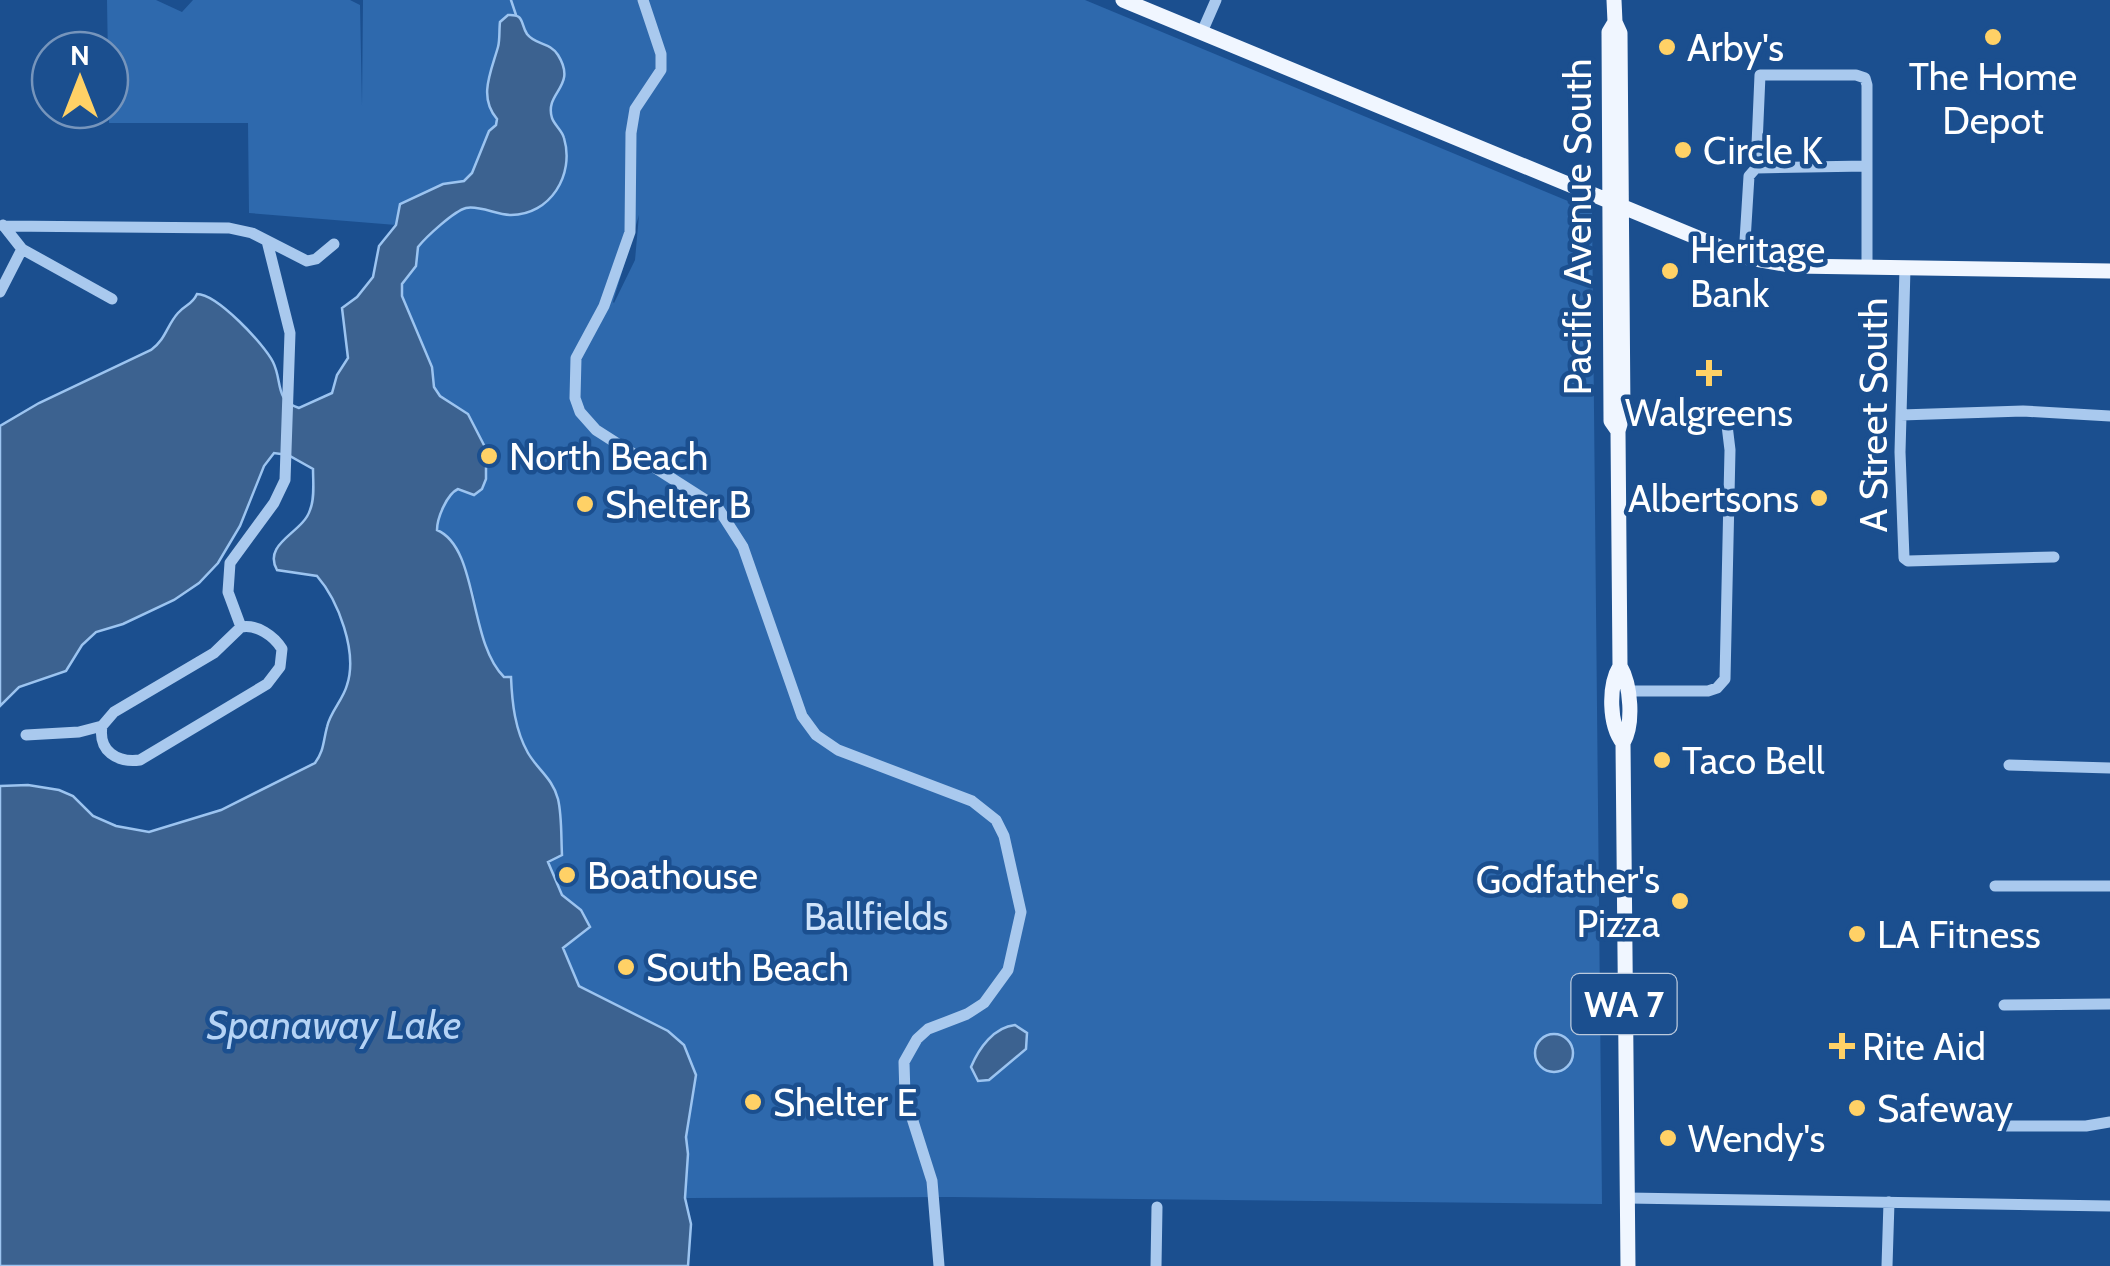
<svg xmlns="http://www.w3.org/2000/svg" width="2110" height="1266" font-family="Cabin,sans-serif">
<style>
.green{fill:#2e69ad;fill-rule:evenodd}
.water{fill:#3c6290;stroke:#9cc4f0;stroke-width:2.5}
.lines{fill:none;stroke-linecap:round;stroke-linejoin:round}
.stream{stroke:#9cc4f0;stroke-width:2.5}
.minor{stroke:#a9c9ee;stroke-width:11}
.major{stroke:#f0f6ff;stroke-width:15}
.poi-dot{fill:#ffd166;stroke:#1b4f8f;stroke-width:4}
.labels{text-anchor:middle;dominant-baseline:central;stroke-width:9;stroke-linejoin:round;paint-order:stroke}
.shield{fill:#1b4f8f;stroke:#bbcadd;stroke-width:2.5}
.shield-label{font-size:35px;font-weight:bold;fill:#fff}
.poi-label{font-size:38px;fill:#fff;stroke:#1b4f8f;text-anchor:start}
.street-label{font-size:38px;fill:#fff;stroke:#1b4f8f}
.park-label{font-size:38px;fill:#cfe3fa;stroke:#1b4f8f}
.water-label{font-size:40px;font-style:italic;fill:#b5d3f5;stroke:#1b4f8f}
</style>
<rect width="100%" height="100%" fill="#1b4f8f"/>
<path class="green" d="M107 0H156L182 12 193 0H350L360 5 362 106 363 0H1085L1592 211 1602 1204 952 1197 685 1198 688 1154 686 1137 696 1075 684 1045 668 1031 579 986 562 947 581 910 562 895 548 861 562 854C561 837 562 816 557 799 552 779 538 770 529 753 515 730 512 703 511 677 478 670 481 610 471 586 463 566 448 548 437 530 437 519 447 495 458 489L474 495 450 402 440 396 434 387 432 367 402 296V284L416 266 418 247 396 225 249 213 248 123H109ZM639 215 635 260 614 303 613 302Z"/>
<path class="water" d="M508 15C525 14 520 23 527 34 535 45 550 42 558 55 578 87 544 92 552 118 555 126 562 130 564 138 575 175 550 215 511 215 497 215 479 205 466 208 454 211 426 237 418 247L416 266 402 284V296L432 367 434 387 440 396 468 414 486 449V479L482 489 474 495 458 489C447 494 437 518 437 530 479 548 468 642 504 677H511C512 703 515 730 528 753 538 770 553 779 558 799 562 816 561 837 562 855L548 862 562 895 581 910 590 927 563 948 579 986 668 1031 684 1045 696 1075 686 1137 688 1154 685 1198 691 1224 688 1266H0V786L28 785 59 790 73 796 93 816 116 826 149 832 221 810 315 763C324 751 323 742 327 727 330 712 343 700 347 685 358 652 338 600 317 576L277 570C262 543 303 533 310 510 315 498 313 482 313 469L288 455 274 453 264 466 240 526 218 563 199 583 174 600 123 624 96 632 82 645 66 671 19 687 0 706V426L39 403 151 350C166 339 167 325 178 313 186 304 192 305 197 294 217 294 264 344 273 362 283 382 274 400 299 408L332 393 337 375 348 358 342 308 357 297 373 277 379 246 396 225 400 204 443 184 464 181 472 173 489 131 496 125 497 119C478 97 491 72 498 47 500 40 499 30 500 22Z
M1015 1025 1027 1033 1026 1049 989 1080 978 1081 971 1067C979 1048 994 1027 1015 1025Z
M1535 1053a19 19 0 1 1 38 0a19 19 0 1 1-38 0Z"/>
<g class="lines">
<path class="stream" d="M511 0 516 15"/>
<path class="minor" d="M643 0 661 54V70L635 109 631 133 630 232 604 306 576 358 575 398 580 412 596 430 718 508 743 547 802 716 816 735 838 750 972 801 996 820 1004 836 1021 912 1008 970 984 1003 967 1014 928 1029 917 1039 904 1062 905 1096 932 1181 939 1266
M1202 32 1216 0
M1756 168 1866 166
M3 225 22 249 112 299
M3 226 229 228 252 233 307 261 316 259 334 244
M1744 257 1749 176 1756 168 1760 75H1856L1865 78 1867 85V267
M1905 268 1900 452 1904 558 1908 561 2054 557
M0 292 22 249
M1623 414 1726 417 1730 450 1725 679 1717 688 1708 691H1628
M1901 415 2023 411 2110 416
M241 627 228 592 230 563 274 503 285 480 290 333 267 241
M102 726C98 751 117 763 140 760L267 684 280 667 282 649C274 636 257 624 241 627
M26 735 79 732 102 726 114 712 214 653 241 627
M2009 765 2110 768
M1995 886H2110
M2004 1005 2110 1004
M2003 1126H2086L2110 1122
M1628 1198 2110 1206
M1156 1266 1157 1207
M1887 1266 1889 1202"/>
<path class="major" d="M1123 0 1744 257 1795 266 2110 271
M1614 0 1615 22 1620 33 1623 414 1618 431 1620 666C1608 686 1609 725 1623 743
M1615 22 1609 32 1611 421 1618 431
M1620 666C1631 685 1634 724 1623 743L1628 1266"/>
</g>
<g class="poi-dot">
<circle cx="1993" cy="37" r="10"/>
<circle cx="1667" cy="47" r="10"/>
<circle cx="1683" cy="150" r="10"/>
<circle cx="1670" cy="271" r="10"/>
<path d="M1704 358h10v10h10v10h-10v10h-10v-10h-10v-10h10z"/>
<circle cx="489" cy="456" r="10"/>
<circle cx="1819" cy="498" r="10"/>
<circle cx="585" cy="504" r="10"/>
<circle cx="1662" cy="760" r="10"/>
<circle cx="567" cy="875" r="10"/>
<circle cx="1680" cy="901" r="10"/>
<circle cx="1857" cy="934" r="10"/>
<circle cx="626" cy="967" r="10"/>
<path d="M1837 1031h10v10h10v10h-10v10h-10v-10h-10v-10h10z"/>
<circle cx="753" cy="1102" r="10"/>
<circle cx="1857" cy="1108" r="10"/>
<circle cx="1668" cy="1138" r="10"/>
</g>
<g class="labels">
<rect class="shield" x="1571.5" y="974" width="105" height="60" rx="8"/>
<g class="shield-label">
<text x="1624" y="1004">WA 7</text>
</g>
<g class="poi-label">
<text x="1687" y="47">Arby's</text>
<text x="1993" y="76" text-anchor="middle">The Home<tspan x="1993" dy="44">Depot</tspan></text>
<text x="1703" y="150">Circle K</text>
<text x="1690" y="249">Heritage<tspan x="1690" dy="44">Bank</tspan></text>
<text x="1709" y="412" text-anchor="middle">Walgreens</text>
<text x="509" y="456">North Beach</text>
<text x="1799" y="498" text-anchor="end">Albertsons</text>
<text x="605" y="504">Shelter B</text>
<text x="1682" y="760">Taco Bell</text>
<text x="587" y="875">Boathouse</text>
<text x="1660" y="879" text-anchor="end">Godfather's<tspan x="1660" dy="44">Pizza</tspan></text>
<text x="1877" y="934">LA Fitness</text>
<text x="646" y="967">South Beach</text>
<text x="1862" y="1046">Rite Aid</text>
<text x="773" y="1102">Shelter E</text>
<text x="1877" y="1108">Safeway</text>
<text x="1688" y="1138">Wendy's</text>
</g>
<g class="street-label">
<text transform="translate(1577 227) rotate(-90)">Pacific Avenue South</text>
<text transform="translate(1873 415) rotate(-90)">A Street South</text>
</g>
<g class="park-label">
<text x="876" y="916">Ballfields</text>
</g>
<g class="water-label">
<text x="334" y="1024">Spanaway Lake</text>
</g>
</g>
<g transform="translate(80 80)"><circle r="48" fill="#1b4f8f" stroke="#7695bc" stroke-width="2.5"/>
<path d="M0-8L18 38L0 25L-18 38Z" fill="#ffd166"/>
<text y="-15" font-size="28" font-weight="bold" text-anchor="middle" fill="#ffffff">N</text>
</g>
</svg>
